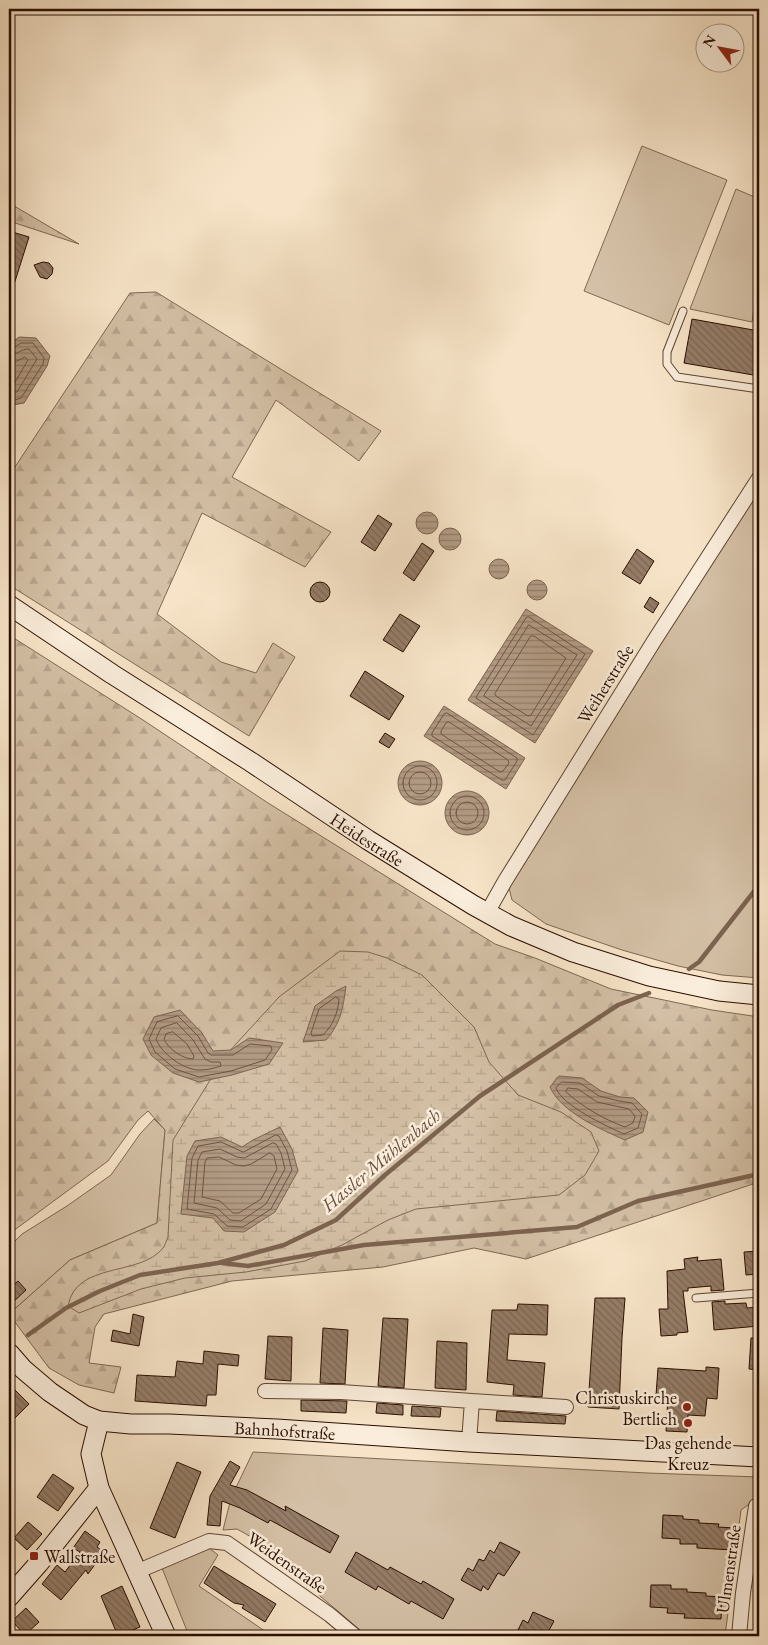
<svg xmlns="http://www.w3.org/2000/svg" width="768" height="1645" font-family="'EB Garamond',serif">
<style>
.grass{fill:#d4c0a6;stroke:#806753}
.forest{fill:url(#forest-firs);stroke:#806753}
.wetland{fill:url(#wetland-marsh);stroke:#806753}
.water{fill:url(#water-rules);stroke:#7c634f}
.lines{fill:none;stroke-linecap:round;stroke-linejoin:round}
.shore{stroke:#6e5442;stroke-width:1}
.stream{stroke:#7c634f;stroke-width:4.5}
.building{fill:url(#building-back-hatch);stroke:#2b0e00}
.lane-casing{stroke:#5e4432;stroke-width:9}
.street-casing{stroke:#5e4432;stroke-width:16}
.secondary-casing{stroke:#2b0e00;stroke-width:21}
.lane{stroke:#faeddb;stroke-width:7}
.street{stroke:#faeddb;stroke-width:14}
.secondary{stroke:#faeddb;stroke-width:19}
.poi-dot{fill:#8f2418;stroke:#faeddb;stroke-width:2}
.labels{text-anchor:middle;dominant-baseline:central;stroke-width:5;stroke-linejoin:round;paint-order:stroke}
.street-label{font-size:18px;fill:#2b0e00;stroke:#faeddb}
.poi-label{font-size:18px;fill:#2b0e00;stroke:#faeddb;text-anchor:end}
.water-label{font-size:19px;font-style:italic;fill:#684d3b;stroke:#faeddb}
</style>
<defs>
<pattern id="forest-firs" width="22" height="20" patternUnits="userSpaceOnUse" patternTransform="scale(1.25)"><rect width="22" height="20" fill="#d4c0a6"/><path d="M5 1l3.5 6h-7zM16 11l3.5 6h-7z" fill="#b6a48d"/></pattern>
<pattern id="wetland-marsh" width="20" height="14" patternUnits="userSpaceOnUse" patternTransform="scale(1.25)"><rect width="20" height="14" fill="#d4c0a6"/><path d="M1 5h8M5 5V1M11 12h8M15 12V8" fill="none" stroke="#b6a48d"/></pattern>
<pattern id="water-rules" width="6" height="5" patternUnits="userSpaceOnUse" patternTransform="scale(1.25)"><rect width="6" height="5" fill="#b29b84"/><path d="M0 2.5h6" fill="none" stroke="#917d6a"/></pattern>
<pattern id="building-back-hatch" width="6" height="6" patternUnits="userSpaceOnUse" patternTransform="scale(1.25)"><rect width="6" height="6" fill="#957d68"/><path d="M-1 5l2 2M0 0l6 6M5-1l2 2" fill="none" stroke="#7a6553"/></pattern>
</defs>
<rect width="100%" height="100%" fill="#f7e4c8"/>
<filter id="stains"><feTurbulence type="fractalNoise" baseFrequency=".004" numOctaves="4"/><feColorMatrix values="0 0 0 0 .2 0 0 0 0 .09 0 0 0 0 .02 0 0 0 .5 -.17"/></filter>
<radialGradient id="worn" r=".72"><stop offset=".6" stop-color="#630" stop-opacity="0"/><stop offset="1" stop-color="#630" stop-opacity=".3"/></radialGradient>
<path class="grass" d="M642 146 727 180 669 325 584 291Z
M736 189 759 199V272L752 322 690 309Z
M759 485V978L722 975 678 966 622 950 546 924 512 900 508 884Z
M154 1119 165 1130 157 1223 70 1260 9 1314V1247L22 1234 67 1206 111 1175 140 1134Z
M253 1452 647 1473 759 1477V1500L756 1499 741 1510 725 1636H367L320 1596 276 1551 237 1529 223 1530 231 1498Z
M209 1548 218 1555 199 1586 272 1636H189L162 1568Z"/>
<path class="forest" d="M9 203 79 244 9 221Z
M156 292 381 431 359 461 276 400 232 477 331 532 305 567 202 513 157 614 221 662 256 673 273 643 295 657 249 736 9 585V476L130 293Z
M9 635 143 720 268 803 495 944 535 958 611 989 712 1010 759 1017V1182L526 1259 474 1248 383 1267 232 1281 104 1314 95 1327 89 1363 121 1367 114 1393 79 1385 49 1368 9 1314 70 1260 157 1223 165 1130 148 1111 138 1120 108 1161 9 1234Z"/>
<path class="wetland" d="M340 951 368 952 387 958 422 975 474 1027 489 1062 518 1095 561 1112 591 1132 599 1151 585 1175 559 1195 416 1209 388 1220 342 1245 305 1261 246 1272 185 1278 141 1289 79 1313 68 1306C76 1261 140 1277 163 1248 165 1246 166 1241 168 1237L173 1140 225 1056 279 997Z"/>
<path class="water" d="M19 337 36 338 50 356 47 366 24 403 13 405 9 403V351L11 343Z
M416 523a11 11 0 1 1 22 0a11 11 0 1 1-22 0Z
M439 539a11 11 0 1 1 22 0a11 11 0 1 1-22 0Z
M489 569a10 10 0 1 1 20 0a10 10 0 1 1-20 0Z
M527 590a10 10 0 1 1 20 0a10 10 0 1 1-20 0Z
M526 609 593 651 535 743 468 700Z
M444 706 525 758 506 789 424 736Z
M398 783a22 22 0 1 1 44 0a22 22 0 1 1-44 0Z
M445 813a22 22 0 1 1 44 0a22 22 0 1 1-44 0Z
M346 986C343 1008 341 1023 326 1040L303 1042 315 1006 336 991Z
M180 1010 202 1033 213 1051 231 1050 249 1038 283 1043 269 1064 232 1075 199 1082 173 1073 151 1055 143 1039 154 1017Z
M559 1076 582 1078 601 1091 620 1097 634 1098 648 1112 643 1132 625 1140C600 1129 561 1112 550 1087Z
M280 1127 292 1149 298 1171 275 1212 244 1232 224 1231 213 1218 181 1214 187 1156 195 1141 221 1137 242 1147 253 1140Z"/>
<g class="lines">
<path class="shore" d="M9 349 13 348 21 343H33L44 358 43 364 21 398 15 400 9 399
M9 355C17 355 21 349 29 349L37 359 17 392H9
M9 363 17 361 25 357 28 360 14 384 9 385
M527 617H529L585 654 533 735 476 698Z
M529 625 577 655 531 726 484 696Z
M531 636H534L566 658 531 715 528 716 496 696 495 694Z
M447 713 517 758V761L505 780H502L432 736V733L444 714Z
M449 722 508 760 509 763 503 771 500 772 441 734V731L446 723Z
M403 783a17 17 0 1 1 34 0a17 17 0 1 1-34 0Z
M409 783a11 11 0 1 1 22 0a11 11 0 1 1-22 0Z
M450 813a17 17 0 1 1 34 0a17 17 0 1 1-34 0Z
M456 813a11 11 0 1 1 22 0a11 11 0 1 1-22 0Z
M336 997 339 999C338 1013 333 1025 323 1035L312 1036 311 1033 319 1009Z
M178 1016 198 1036 208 1053 211 1055H233L250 1044 271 1046 272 1050 265 1060 231 1071 199 1077 175 1069 155 1052 149 1039 157 1022Z
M177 1023 193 1040 205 1059 211 1062H220L221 1066C215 1068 207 1070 201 1070 184 1071 161 1053 156 1039L161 1028Z
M173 1032 187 1044 194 1056 193 1059C183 1059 168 1049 164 1039L166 1034Z
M562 1082 580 1083 599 1096 619 1101 632 1103 642 1114 638 1128 624 1134C608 1127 561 1105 556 1088Z
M568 1088 578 1089 597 1102 629 1109 635 1116 633 1123 625 1127C603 1119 583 1107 566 1092Z
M276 1135 279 1136 287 1151 292 1170 271 1209 243 1227 227 1226 214 1214 187 1209 192 1158 198 1146 221 1142 243 1152Z
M273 1143 276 1144 281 1153 285 1169 266 1204 241 1221 230 1220 217 1208 194 1203 198 1160 202 1152 220 1149 237 1157 244 1158Z
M270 1153 274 1156 277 1169 261 1199 239 1213H233L220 1201 202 1197 205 1162 207 1158 219 1157 236 1165 244 1166 251 1164Z"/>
<path class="stream" d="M689 969 699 962 759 885
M222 1263 248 1266 364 1245 577 1227 638 1201 759 1174
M28 1335 66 1308 100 1291 140 1275 218 1263 284 1245 336 1220 385 1175 480 1096 618 1005 649 993"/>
</g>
<path class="building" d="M9 231 29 237 11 294H9Z
M43 262 49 263 53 268 52 274 47 279 40 277 34 265Z
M692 319 759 331V376L684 363Z
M378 515 392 524 375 551 361 542Z
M422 543 434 551 414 581 403 573Z
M637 549 654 561 640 584 622 573Z
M310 592a10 10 0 1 1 20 0a10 10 0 1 1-20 0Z
M650 597 659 603 653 613 644 607Z
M400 614 420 626 403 652 383 640Z
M365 671 404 696 389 720 350 696Z
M385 733 395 739 389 748 379 742Z
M759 1251V1274L746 1275 744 1252Z
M698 1257 697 1261 721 1259 724 1290 711 1291V1286L688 1288V1291H683L688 1332 677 1333V1335L661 1336 659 1309H668L667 1271 685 1269 684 1259Z
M18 1281 26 1290 9 1306V1289Z
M595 1298H625L622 1338 619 1409 588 1407Z
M725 1301V1304L746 1303 747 1308 759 1307V1326L714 1330 712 1302Z
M518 1304 548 1305 547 1335 509 1334 507 1360 545 1363 542 1397 513 1395 514 1385 487 1382 492 1310H517Z
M133 1314 144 1317 139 1346 111 1341 113 1330 130 1334Z
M383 1318 408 1319 404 1388 378 1386Z
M323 1328 348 1330 345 1384 320 1383Z
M268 1336 292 1337 291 1381 265 1379Z
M751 1338H759V1370L749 1369Z
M437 1341 467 1343 466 1390 435 1388Z
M204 1351 239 1355 238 1366 218 1364 216 1395H207L206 1406 135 1401 137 1375 175 1377 177 1361 203 1364Z
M706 1367 719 1368 717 1399 707 1398 705 1416 688 1415 687 1432 666 1431 668 1396 656 1395 658 1368 706 1371Z
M14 1389 29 1404 9 1424V1395Z
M301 1400 347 1401 346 1413 301 1411Z
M377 1403 403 1405V1415L376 1413Z
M412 1406 441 1408 440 1417 411 1416Z
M497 1411 566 1416 565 1424 496 1421Z
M230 1461 240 1467 230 1485 247 1490 286 1511 285 1506 339 1536 330 1553 270 1520 268 1523 240 1508 222 1501 220 1526 207 1525 210 1496Z
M177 1462 201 1472 175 1538 150 1528Z
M53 1474 74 1488 58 1511 37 1497Z
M663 1515 683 1516V1519L699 1520V1523L719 1524 718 1527 734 1528 733 1550 697 1548V1544H680V1539L662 1538Z
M28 1522 42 1534 27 1550 14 1538Z
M85 1531 100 1542 97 1547 104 1552 88 1574 86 1570 61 1600 42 1584 57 1565 65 1572 80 1552 73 1548Z
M500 1542 520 1552 504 1576 498 1573 488 1590 483 1586 481 1591 461 1580 468 1568 473 1571 479 1559 484 1561 490 1550 494 1553Z
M356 1552 388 1570 390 1567 421 1584 423 1581 454 1599 443 1619 411 1601 409 1604 378 1586 376 1590 345 1572Z
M214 1566 276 1604 265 1622 242 1608 244 1605 234 1603 204 1583Z
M651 1585H671V1589H687V1592L706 1593V1596L722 1597 721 1619 684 1618 685 1614 667 1613 668 1608 650 1607Z
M122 1586 140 1627 118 1636 101 1596Z
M26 1608 39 1622 25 1635 12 1621Z
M533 1612 554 1621 547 1634 543 1631 540 1636H515L523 1620 528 1623Z"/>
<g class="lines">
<g class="lane-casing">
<path id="lane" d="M683 311 667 352V364L677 377 759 389
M696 1298 759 1293"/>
</g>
<g class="street-casing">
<path id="street" d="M487 913 505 881 654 641 759 478
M265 1391 341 1392 472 1401
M469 1442 472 1401 566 1407
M136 1572 209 1541 227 1543 330 1615 355 1636
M739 1636 743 1593 756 1506"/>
</g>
<g class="secondary-casing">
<g id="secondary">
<path id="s1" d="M9 605 112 674 251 762 368 840 473 905 511 926 573 952 649 976 719 991 759 995"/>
<path id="s2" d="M9 1353 23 1369 50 1392 84 1415 99 1421 131 1424H169L277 1429 469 1442 759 1457"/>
<path d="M99 1421 91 1454 99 1488 166 1636"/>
<path d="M9 1597 39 1563 99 1488"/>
</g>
</g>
<use href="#lane" class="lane"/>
<use href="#street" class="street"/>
<use href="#secondary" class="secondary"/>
</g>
<g class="poi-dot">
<circle cx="687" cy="1407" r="5"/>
<circle cx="688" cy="1423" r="5"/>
<rect x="29" y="1551" width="10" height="10" rx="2.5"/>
</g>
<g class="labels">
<g class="street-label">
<text transform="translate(605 684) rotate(-58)">Weiherstraße</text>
<text stroke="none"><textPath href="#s1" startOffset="428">Heidestraße</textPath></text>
<text stroke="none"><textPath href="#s2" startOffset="300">Bahnhofstraße</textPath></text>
<text transform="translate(287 1562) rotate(35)">Weidenstraße</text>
<text transform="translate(728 1569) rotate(-82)">Ulmenstraße</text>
</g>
<g class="poi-label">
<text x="677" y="1397">Christuskirche<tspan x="677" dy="21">Bertlich</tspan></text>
<text x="688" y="1442" text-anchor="middle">Das gehende<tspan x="688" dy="21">Kreuz</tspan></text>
<text x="44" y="1556" text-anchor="start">Wallstraße</text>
</g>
<g class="water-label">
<text transform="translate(381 1160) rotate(-40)">Hassler Mühlenbach</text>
</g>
</g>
<rect width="768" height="1645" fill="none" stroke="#f7e4c8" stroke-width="30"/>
<rect x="10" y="10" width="748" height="1625" fill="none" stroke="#2b0e00" stroke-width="2.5"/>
<rect x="15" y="15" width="738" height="1615" fill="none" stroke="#2b0e00"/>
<g transform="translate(720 48) rotate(302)"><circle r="24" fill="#faeddb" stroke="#a79483"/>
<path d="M0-4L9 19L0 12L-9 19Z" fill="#8f2418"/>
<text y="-8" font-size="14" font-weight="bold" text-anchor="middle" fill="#2b0e00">N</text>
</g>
<rect width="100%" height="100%" filter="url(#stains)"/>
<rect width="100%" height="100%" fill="url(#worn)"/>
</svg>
